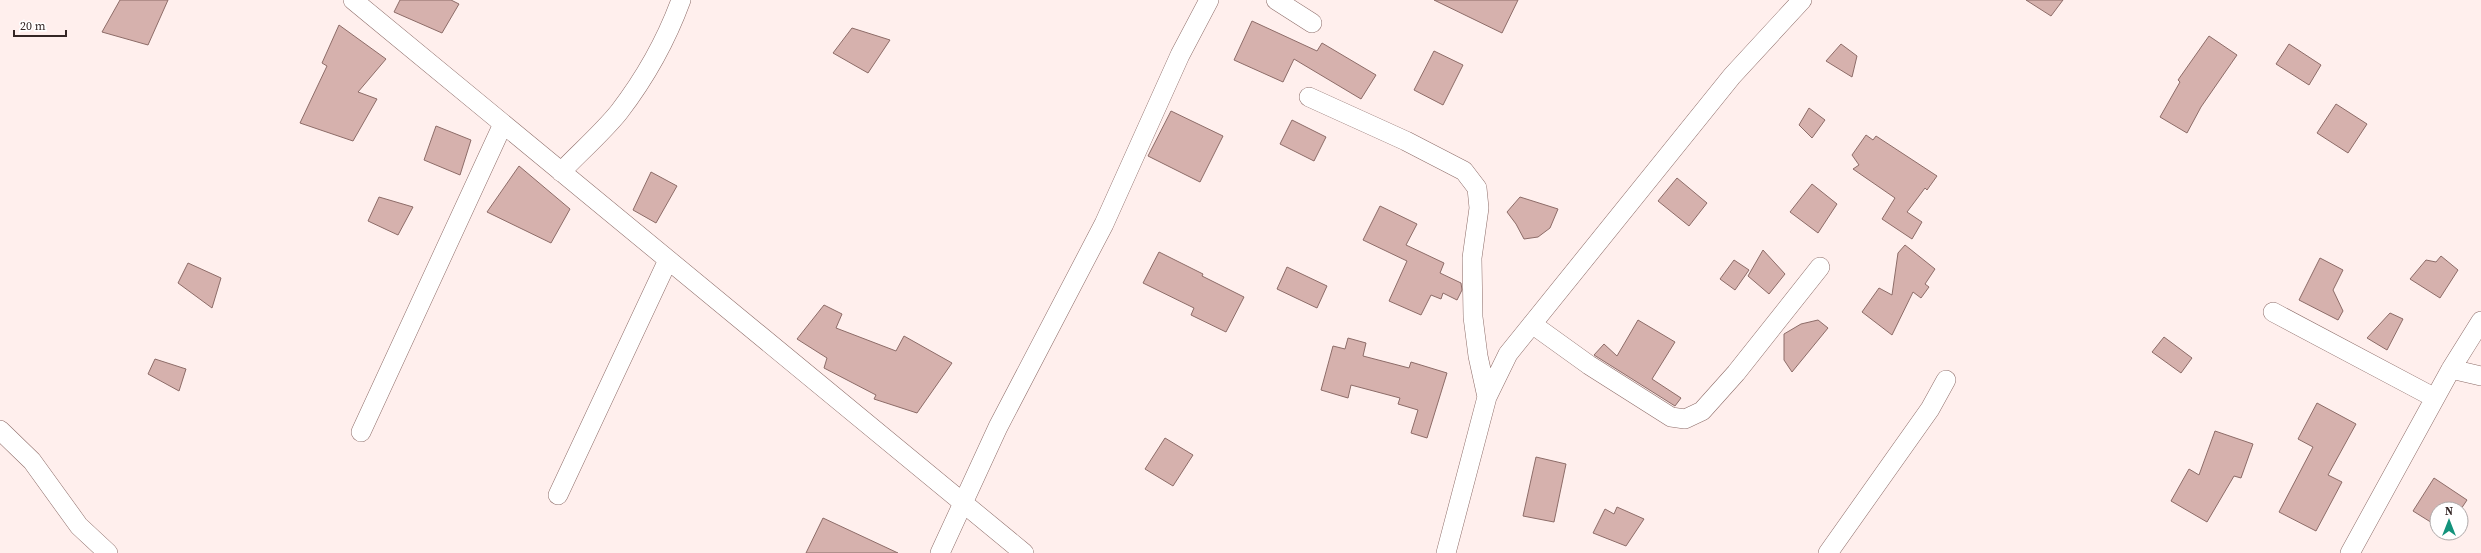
<svg xmlns="http://www.w3.org/2000/svg" width="2481" height="553" font-family="'Source Serif 4',serif">
<style>
.building{fill:#d6b1ad;stroke:#8d6c68}
.lines{fill:none;stroke-linecap:round;stroke-linejoin:round}
.minor-casing{stroke:#8d6c68;stroke-width:20}
.minor{stroke:#fff;stroke-width:19}
</style>
<rect width="100%" height="100%" fill="#ffefed"/>
<path class="building" d="M120 0H168L148 45 102 32Z
M400 0H451L459 4 442 33 394 12Z
M1434 0H1518L1502 33Z
M2026 0H2063L2051 16Z
M1252 21 1317 51 1322 43 1376 75 1361 99 1294 59 1283 82 1234 60Z
M339 25 386 59 358 92 377 99 353 141 300 123 327 66 322 63Z
M852 28 890 40 868 73 833 53Z
M2209 36 2237 55 2201 107 2187 133 2160 117 2180 82 2178 80Z
M1841 44 1857 56 1852 77 1826 61Z
M2289 44 2321 65 2309 85 2276 64Z
M1434 51 1463 65 1443 105 1414 90Z
M2336 104 2367 124 2348 153 2317 133Z
M1809 108 1825 120 1812 138 1799 125Z
M1171 111 1223 136 1200 182 1148 156Z
M1292 120 1326 137 1314 161 1280 144Z
M436 126 471 140 460 175 424 160Z
M1866 135 1873 140 1876 136 1937 176 1927 190 1925 188 1907 212 1922 222 1912 239 1882 219 1895 198 1853 169 1859 165 1852 155Z
M519 166 570 209 551 243 487 212Z
M651 172 677 186 656 223 633 210Z
M1677 178 1707 203 1689 226 1658 201Z
M1812 184 1837 204 1818 233 1790 212Z
M379 197 413 207 398 235 368 221Z
M1520 197 1558 209 1550 228 1538 237 1524 239 1516 224 1507 212Z
M1380 206 1417 224 1406 245 1444 263 1440 273 1461 283 1462 290 1457 300 1443 293 1441 299 1431 295 1421 315 1389 301 1407 261 1363 240Z
M1905 245 1935 269 1925 284 1929 287 1921 298 1913 292 1892 335 1862 312 1879 288 1892 295 1898 253Z
M1763 250 1785 274 1769 294 1748 276Z
M1159 252 1203 274 1202 276 1244 297 1226 332 1191 315 1194 308 1143 283Z
M2441 256 2458 270 2440 298 2410 279 2426 260 2436 262Z
M2320 258 2343 270 2333 290 2343 311 2338 320 2299 300Z
M1734 260 1749 270 1735 290 1720 279Z
M188 263 221 278 212 308 178 283Z
M1287 267 1327 286 1317 308 1277 289Z
M824 305 842 314 836 328 896 351 904 336 952 363 917 413 874 399 876 395 824 368 827 358 797 339Z
M2390 313 2403 319 2387 350 2367 338Z
M1638 320 1675 342 1652 379 1681 398 1675 406 1594 355 1604 344 1617 356Z
M1818 320 1828 328 1792 372 1784 360V334L1801 324Z
M2164 337 2192 358 2181 373 2152 352Z
M1348 338 1366 343 1363 356 1409 368 1411 362 1447 373 1427 438 1411 433 1418 410 1398 404 1400 398 1351 385 1348 398 1321 390 1333 346 1345 349Z
M155 359 186 369 179 391 148 374Z
M2317 403 2356 424 2328 475 2342 482 2316 531 2279 512 2313 447 2298 439Z
M2215 431 2253 444 2241 478 2234 476 2207 522 2171 501 2189 469 2199 475Z
M1165 438 1193 455 1173 486 1145 469Z
M1536 457 1566 464 1554 522 1523 516Z
M2434 478 2467 500 2461 509H2437V526L2413 511Z
M1617 507 1644 519 1626 546 1593 533 1605 509 1614 514Z
M823 518 898 553H806Z"/>
<g class="lines">
<g class="minor-casing">
<path id="minor" d="M353 0 1024 553
M1276 0 1312 23
M1309 97 1406 141 1464 171 1477 188 1479 208 1472 258 1473 317 1478 356 1487 397
M561 172C580 152 602 133 619 112 645 78 666 41 681 0
M2273 312 2435 398
M1532 324 1589 365 1671 417 1685 419 1702 411 1736 373 1820 267
M2451 369 2481 376
M0 430 32 461 79 526 108 553
M361 432 503 124
M558 495 668 260
M940 553 998 427 1104 224 1180 55 1209 0
M1446 553 1487 397 1508 354 1732 76 1802 0
M1828 553 1930 409 1946 380
M2350 553 2451 369 2481 321"/>
</g>
<use href="#minor" class="minor"/>
</g>
<g transform="translate(2449 521)"><circle r="19" fill="#ffffff" stroke="#aea8a8"/>
<path d="M0-3L7 15L0 10L-7 15Z" fill="#13937c"/>
<text y="-6" font-size="11" font-weight="bold" text-anchor="middle" fill="#342625">N</text>
</g>
<path d="M14 30v6h52v-6" fill="none" stroke="#342625" stroke-width="2"/>
<text x="20" y="30" font-size="12" fill="#342625" stroke="#ffffff" stroke-width="3" paint-order="stroke">20 m</text>
</svg>
